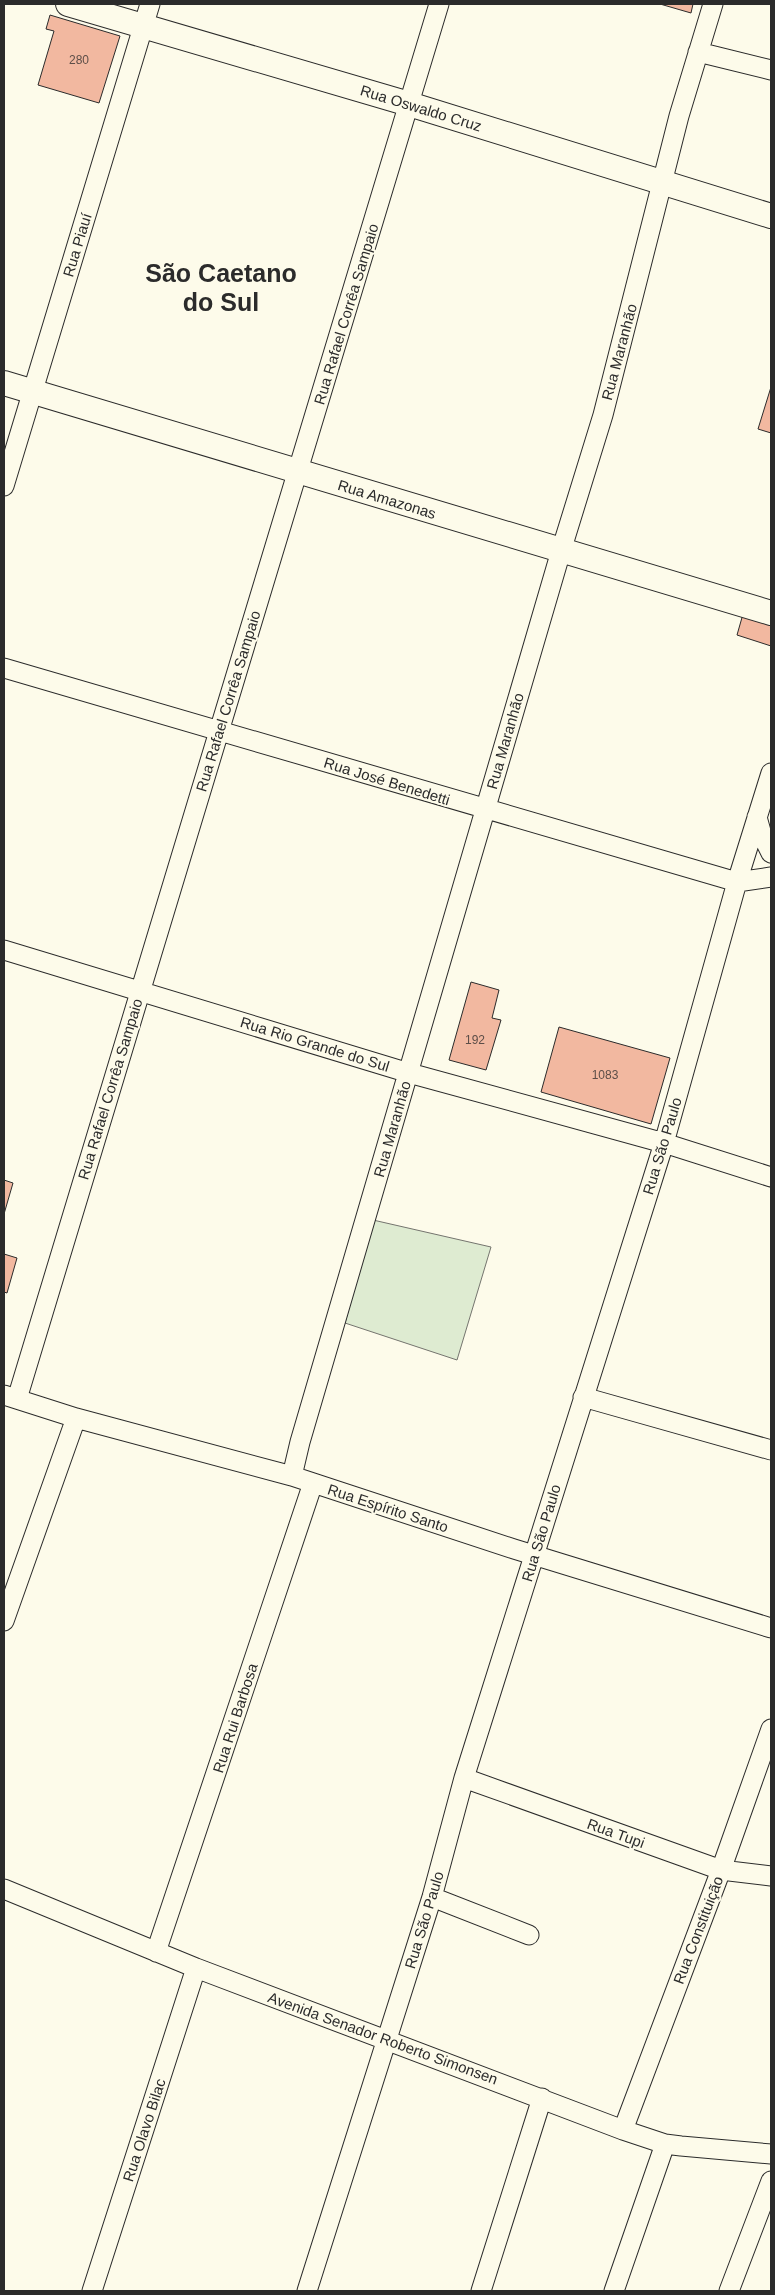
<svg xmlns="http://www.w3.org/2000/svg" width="775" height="2295" font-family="Helvetica,sans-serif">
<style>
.green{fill:#deebd1;stroke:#74746e}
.building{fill:#f2b8a0;stroke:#2b2b2b}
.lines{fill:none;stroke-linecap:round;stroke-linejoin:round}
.minor-casing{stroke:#2b2b2b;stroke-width:21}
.major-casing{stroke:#2b2b2b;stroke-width:26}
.minor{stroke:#fdfbea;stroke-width:19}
.major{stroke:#fdfbea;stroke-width:24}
.labels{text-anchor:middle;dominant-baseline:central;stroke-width:4;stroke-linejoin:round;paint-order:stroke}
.number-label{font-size:12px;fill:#5d4e48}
.street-label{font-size:15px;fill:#2b2b2b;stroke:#fdfbea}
.town-label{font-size:25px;font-weight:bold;fill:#2b2b2b;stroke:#fdfbea}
</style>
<rect width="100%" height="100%" fill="#fdfbea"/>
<path class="green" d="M373 1220 491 1247 457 1360 345 1323Z"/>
<path class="building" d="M660 4H693L691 13Z
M50 15 120 36 99 103 38 85 54 31 46 29Z
M771 387V433L758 429Z
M743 614 771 621V646L737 635Z
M471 982 499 990 492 1018 501 1020 486 1070 449 1060Z
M559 1027 670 1058 651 1124 541 1092Z
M4 1180 13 1183 4 1214Z
M4 1254 17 1258 7 1293 4 1292Z"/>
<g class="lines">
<g class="minor-casing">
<path id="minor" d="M698 52 771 70
M4 486 150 4
M4 668 737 882 771 877
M757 817 762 835 771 853
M4 950 409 1073 664 1143 771 1177
M4 1395 76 1418 292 1476 514 1549 771 1628
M583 1397 771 1450
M17 1399 439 4
M292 1476 300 1442 561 551 603 415 679 116 713 4
M4 1621 76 1418
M464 1778 721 1870 771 1876
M4 1889 196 1968 623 2130 665 2144 681 2146 771 2154
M432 1897 529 1935
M156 1952 313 1483
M623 2130 721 1870 771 1729
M92 2291 196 1968
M307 2291 432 1897 464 1778 664 1143 737 882 771 773
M481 2291 542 2098
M614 2291 665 2144
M729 2291 771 2181"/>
</g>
<g class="major-casing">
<path id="major" d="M68 4 409 104 771 216
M4 383 771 613"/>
</g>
<use href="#minor" class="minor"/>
<use href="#major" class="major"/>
</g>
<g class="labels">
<g class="number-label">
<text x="79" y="60">280</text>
<text x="475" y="1040">192</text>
<text x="605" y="1075">1083</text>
</g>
<g class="street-label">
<text transform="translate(421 108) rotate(17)">Rua Oswaldo Cruz</text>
<text transform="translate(77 245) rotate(-73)">Rua Piauí</text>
<text transform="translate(346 314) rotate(-73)">Rua Rafael Corrêa Sampaio</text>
<text transform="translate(619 352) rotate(-75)">Rua Maranhão</text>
<text transform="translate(387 499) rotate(17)">Rua Amazonas</text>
<text transform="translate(228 701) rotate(-73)">Rua Rafael Corrêa Sampaio</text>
<text transform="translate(505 741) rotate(-74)">Rua Maranhão</text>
<text transform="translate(387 781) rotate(17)">Rua José Benedetti</text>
<text transform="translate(315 1044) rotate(17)">Rua Rio Grande do Sul</text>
<text transform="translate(110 1089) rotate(-73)">Rua Rafael Corrêa Sampaio</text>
<text transform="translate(392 1129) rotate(-74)">Rua Maranhão</text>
<text transform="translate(662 1146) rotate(-73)">Rua São Paulo</text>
<text transform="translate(388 1508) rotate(18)">Rua Espírito Santo</text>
<text transform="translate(541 1533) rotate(-73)">Rua São Paulo</text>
<text transform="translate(235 1718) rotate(-72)">Rua Rui Barbosa</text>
<text transform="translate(616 1833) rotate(20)">Rua Tupi</text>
<text transform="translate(424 1920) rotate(-73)">Rua São Paulo</text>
<text transform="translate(698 1930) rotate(-69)">Rua Constituição</text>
<text transform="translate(383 2038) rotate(20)">Avenida Senador Roberto Simonsen</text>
<text transform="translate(144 2130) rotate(-72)">Rua Olavo Bilac</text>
</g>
<g class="town-label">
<text x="221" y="273">São Caetano<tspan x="221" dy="29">do Sul</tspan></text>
</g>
</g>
<rect width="775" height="2295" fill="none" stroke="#2b2b2b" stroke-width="10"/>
</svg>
